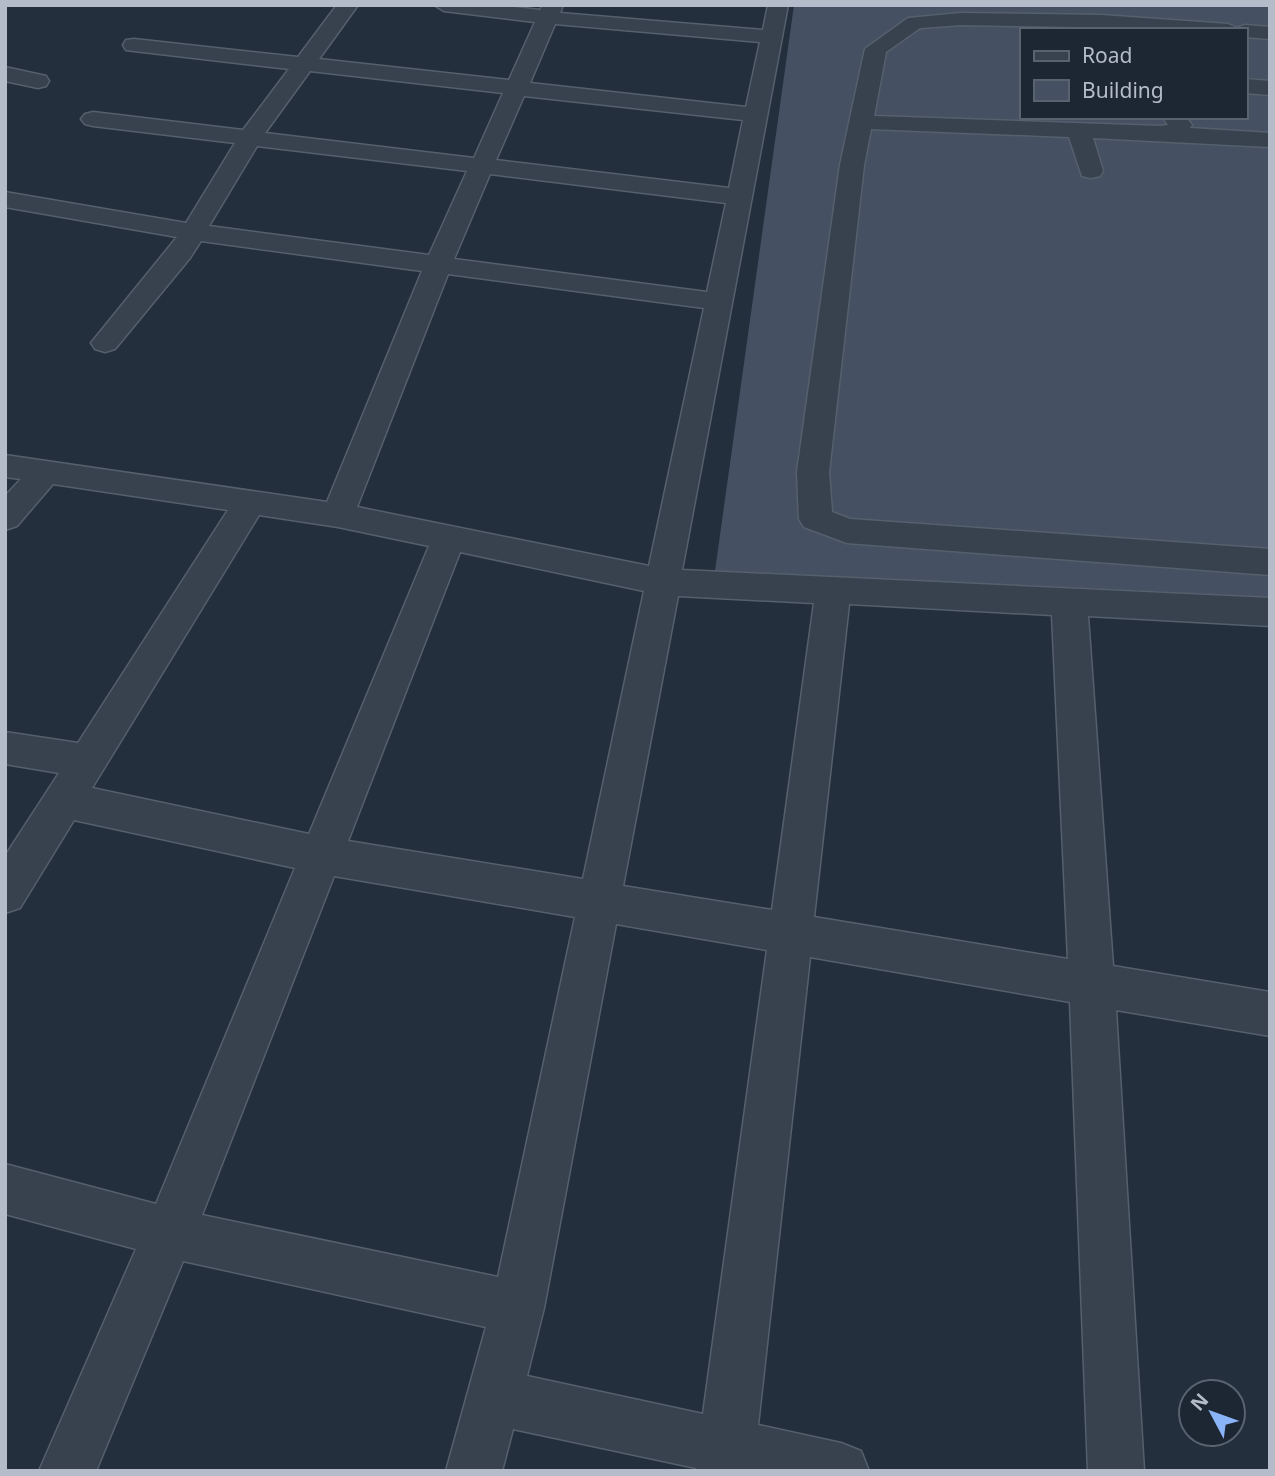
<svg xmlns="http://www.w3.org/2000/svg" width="1275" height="1476" font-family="'Noto Sans',sans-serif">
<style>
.building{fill:#455162;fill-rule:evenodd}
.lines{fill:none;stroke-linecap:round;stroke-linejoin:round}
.minor-casing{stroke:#565f6c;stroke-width:3}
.minor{fill:#38414e;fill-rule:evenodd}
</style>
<rect width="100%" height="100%" fill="#242f3e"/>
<path class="building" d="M794 5H1270V597L715 571ZM1021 30H1245V117H1021Z"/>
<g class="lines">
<g class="minor-casing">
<path id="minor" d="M337 5H358L319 59 509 80 535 22 444 11 434 5H497L540 10 543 5H563L560 13 763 30 768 5H788L682 570 1270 598V626L1088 616 1113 966 1270 992V1036L1116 1010 1144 1471H1088L1070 1002 810 957 758 1425 841 1443 861 1451 869 1471H696V1468L513 1429 502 1471H446L486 1327 183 1261 96 1471H39L136 1249 5 1214V1164L156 1204 295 868 74 820 20 908 5 913V856L59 773 5 764V732L78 743 228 510 53 484 17 526 5 530V496L21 479 5 477V455L327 502 422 271 201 241 190 258 115 349 105 352 95 349 91 343 177 237 5 207V192L186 223 235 143 93 126 85 124 81 119 85 114 93 112 243 130 289 69 134 51 126 50 123 45 126 40 134 39 298 57ZM555 24 760 42 746 107 530 83ZM310 71 503 93 474 158 265 133ZM524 96 743 120 729 188 496 160ZM257 146 467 171 429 255 209 226ZM490 174 726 203 707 292 454 259ZM448 274 704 308 649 566 357 507ZM259 515 338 527 429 546 309 834 92 788ZM460 552 644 591 583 879 348 841ZM678 596 814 603 772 910 623 886ZM849 604 1052 615 1068 959 814 917ZM334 876 575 917 498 1277 202 1215ZM616 924 767 950 703 1414 527 1376 544 1308Z
M961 13 1101 15 1228 24 1237 28 1245 25 1270 27V39L1245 37V30L961 25 920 28 886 52 874 116 1160 126 1168 125 1163 117H1186L1192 125 1190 128 1270 133V147L1093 138 1103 171 1100 176 1091 178 1082 176 1069 137 871 129 864 165 829 472 832 512 850 519 1270 549V575L847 543 804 527 799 519 797 472 840 165 865 49 908 18Z
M5 67 46 76 49 81 46 86 38 88 5 81Z
M1245 79 1270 81V95L1245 93Z"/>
</g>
<use href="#minor" class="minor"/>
</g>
<rect width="1275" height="1476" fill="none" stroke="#b4bcc9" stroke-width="14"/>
<rect x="1020" y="28" width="228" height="91" fill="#1d2633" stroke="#59626f" stroke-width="2"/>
<rect x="1034" y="51" width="35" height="10" fill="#38414e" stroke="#59626f" stroke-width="2"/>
<text x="1082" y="63" font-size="21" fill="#b4bcc9">Road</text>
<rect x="1034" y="80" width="35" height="21" fill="#455162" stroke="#59626f" stroke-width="2"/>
<text x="1082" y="98" font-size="21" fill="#b4bcc9">Building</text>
<g transform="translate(1212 1413) rotate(311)"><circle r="33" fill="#1d2633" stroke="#59626f" stroke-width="2"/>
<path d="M0-5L12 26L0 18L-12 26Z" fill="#8ab4f8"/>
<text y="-10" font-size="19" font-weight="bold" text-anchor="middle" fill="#b4bcc9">N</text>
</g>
</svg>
